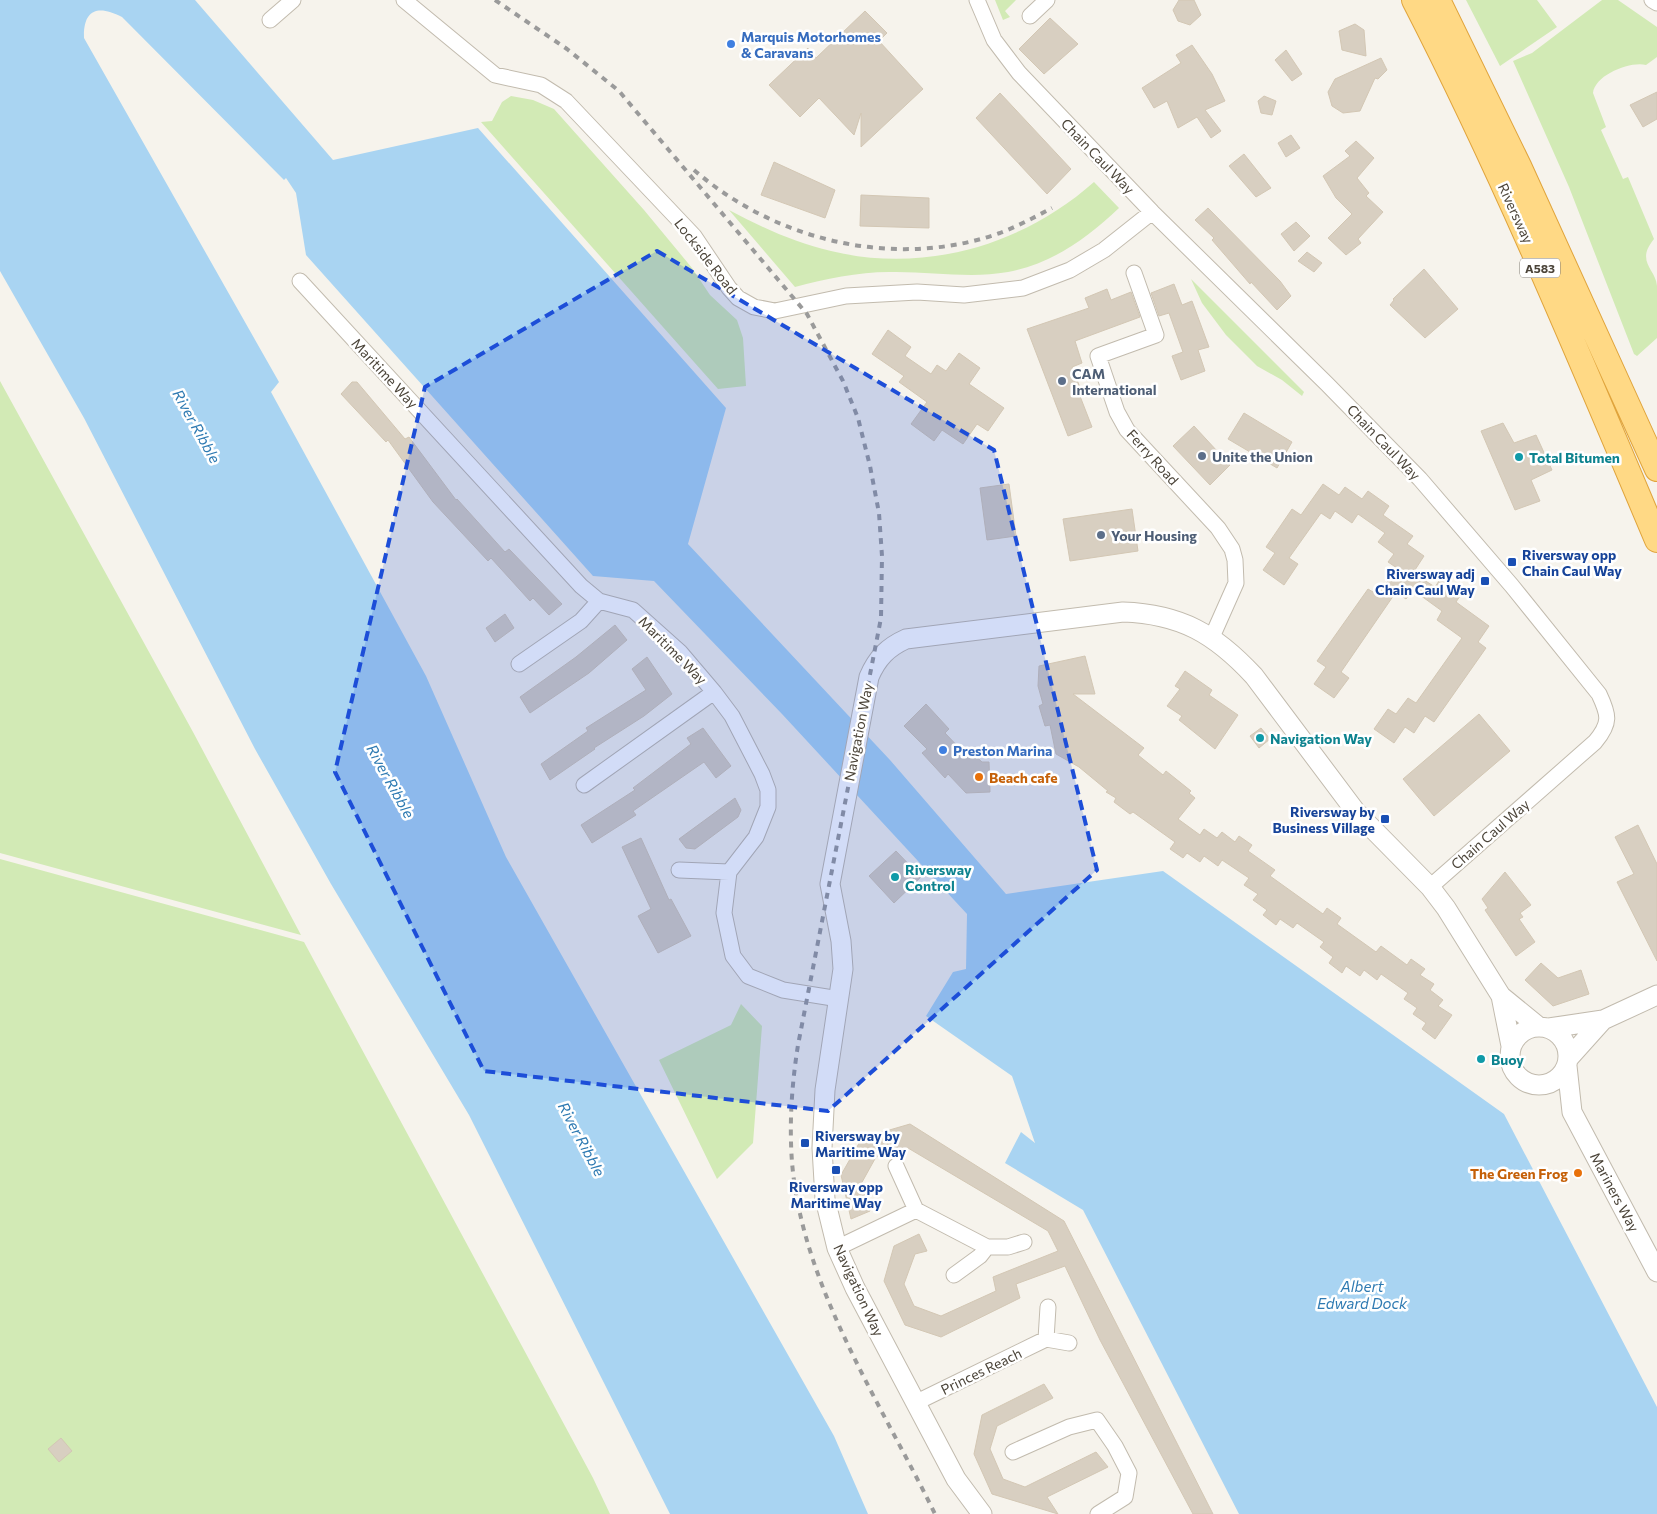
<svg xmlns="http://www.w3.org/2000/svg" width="1657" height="1514" font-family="Commissioner,sans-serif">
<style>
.green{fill:#d2eab5}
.water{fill:#a9d4f2}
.building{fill:#d8cfc1;stroke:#d3c7b4}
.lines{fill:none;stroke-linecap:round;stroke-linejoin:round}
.minor-casing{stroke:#c2bbae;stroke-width:17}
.tertiary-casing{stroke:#c2bbae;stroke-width:21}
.trunk-casing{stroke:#e0a43c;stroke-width:26}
.minor{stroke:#fff;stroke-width:15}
.tertiary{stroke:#fff;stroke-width:19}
.trunk{stroke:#ffd985;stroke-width:24}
.rail{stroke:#9a9a9a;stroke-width:4;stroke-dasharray:6 6;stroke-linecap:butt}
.marked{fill:#1d4ed8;fill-opacity:0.2;stroke:#1d4ed8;stroke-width:4;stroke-dasharray:10 6;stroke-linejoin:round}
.shop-dot{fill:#3f7fe0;stroke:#fff;stroke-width:2}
.service-dot{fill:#5c6f8a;stroke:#fff;stroke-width:2}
.culture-dot{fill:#0f9aa8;stroke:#fff;stroke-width:2}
.transit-dot{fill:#1a4fb4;stroke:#fff;stroke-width:2}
.food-dot{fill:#e8710a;stroke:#fff;stroke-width:2}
.labels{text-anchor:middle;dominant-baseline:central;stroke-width:5;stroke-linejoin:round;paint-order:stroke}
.shield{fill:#fff;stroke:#817c74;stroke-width:1}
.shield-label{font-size:12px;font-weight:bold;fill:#4b4439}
.shop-label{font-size:14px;font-weight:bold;fill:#366cbe;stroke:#fff;text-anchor:start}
.street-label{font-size:14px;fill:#4b4439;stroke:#fff}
.service-label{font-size:14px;font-weight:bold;fill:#4e5e75;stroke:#fff;text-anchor:start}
.culture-label{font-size:14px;font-weight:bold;fill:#0d838f;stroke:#fff;text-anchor:start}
.transit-label{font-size:14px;font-weight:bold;fill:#164399;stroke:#fff;text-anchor:start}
.food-label{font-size:14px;font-weight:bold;fill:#c56008;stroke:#fff;text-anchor:start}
.water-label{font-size:15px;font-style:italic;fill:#2e7ab2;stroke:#fff}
</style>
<rect width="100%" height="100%" fill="#f6f3ec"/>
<path class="green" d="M995 0H1016L1005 11 1010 17 1003 20Z
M1466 0H1537L1557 27 1500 66Z
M1602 0H1618L1657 27V57L1646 65C1630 61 1595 75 1593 93L1606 127 1601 130 1623 179 1628 177 1654 239C1635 262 1656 269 1657 286 1657 303 1657 321 1657 338L1637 356 1634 354 1569 187 1513 61 1532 53Z
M511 96 533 100 554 109 644 210 692 268 710 295 737 320 743 338 746 386 718 389 481 122 492 121 502 102Z
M1094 182 1119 208C1087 238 1052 264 1008 272 969 279 929 271 889 272 858 272 825 279 795 287L729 210C761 227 795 243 831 251 925 274 1023 245 1094 182Z
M1191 279 1304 392 1302 396 1282 380 1257 366 1226 335 1202 303Z
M0 381 193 732 301 935 0 853Z
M0 859 304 942 593 1478 610 1514H0Z
M741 1004 762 1026 753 1143 717 1179 659 1060 731 1025Z"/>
<path class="water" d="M0 0H195L333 160 478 128 726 408 688 544 890 760 1006 894 1163 871 1504 1114 1657 1407V1514H1239L1083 1210 1005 1163 1021 1132 1035 1143 1012 1076 926 1016 953 972 966 969 967 914 782 714 654 581 593 576 306 255 296 193 286 178 284 180 122 17C99 5 83 8 84 38L279 382 271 392 426 676 506 857 834 1436 868 1514H670L469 1115 331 884 255 749 84 418 0 271Z"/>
<path class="building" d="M1179 0H1194L1201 15 1190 25 1178 21 1173 10Z
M865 11 887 33 879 41 923 89 861 147V113L854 135 819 98 800 117 769 85 808 48 816 58Z
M1050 18 1078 44 1044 74 1019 49Z
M1355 24 1364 30 1366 56 1342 50 1339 31Z
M1192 45 1212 74 1225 101 1205 110 1221 131 1211 138 1197 117 1178 128 1167 101 1154 108 1142 88 1181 63 1176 55Z
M1286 50 1302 74 1292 81 1275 60Z
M1381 58 1387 70 1378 79 1375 78 1360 111 1343 113 1332 106 1328 92 1335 79Z
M1657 92V119L1643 127 1630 105Z
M1000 93 1071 169 1047 194 976 118Z
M1264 96 1276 101 1272 115 1261 113 1258 101Z
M1291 135 1300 148 1286 157 1278 143Z
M1356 141 1374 158 1357 178 1369 193 1366 196 1383 212 1358 239 1361 243 1346 255 1328 238 1352 214 1336 198 1323 176 1350 156 1345 151Z
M1244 154 1271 188 1256 197 1229 166Z
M774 162 835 190 825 218 761 195Z
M861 195 929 198V228L860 226Z
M1208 208 1280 281 1291 296 1277 310 1251 282 1250 284 1212 240 1214 238 1195 220Z
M1296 222 1310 236 1294 251 1281 234Z
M1307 252 1322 263 1314 272 1298 261Z
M1424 269 1458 309 1425 338 1390 305 1394 300 1393 299Z
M1174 284 1182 305 1192 301 1209 347 1198 350 1205 371 1181 380 1172 356 1183 352 1169 313 1159 316 1151 293Z
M1107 289 1111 300 1131 292 1140 317 1075 341 1082 363 1072 367 1081 390 1078 391 1092 427 1068 436 1027 329 1089 308 1085 298Z
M888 330 911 347 905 356 931 374 937 365 946 371 959 353 980 368 969 384 1004 408 988 431 977 424 963 444 942 430 934 441 911 424 927 402 899 382 904 376 872 354Z
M352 382H357L405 439 409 437 456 500 457 499 505 552 509 549 562 604 549 615 533 598 530 601 491 558 488 561 433 502 388 440 386 442 341 394Z
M1244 413 1292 442 1277 468 1228 439Z
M1503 423 1514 443 1536 435 1552 470 1531 480 1540 501 1515 510 1481 431Z
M1194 426 1230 465 1210 485 1173 446Z
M1009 484 1016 536 987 540 980 488Z
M1323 484 1339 495 1345 487 1362 499 1368 491 1389 506 1383 515 1413 536 1407 544 1424 556 1413 573 1435 587 1441 578 1462 593 1456 602 1489 626 1478 642 1486 648 1434 722 1425 716 1414 733 1405 727 1394 743 1374 729 1388 709 1396 714 1408 698 1416 703 1462 638 1437 620 1442 611 1413 590 1406 599 1396 592 1341 672 1349 678 1334 698 1314 684 1326 667 1317 661 1368 589 1378 595 1397 568 1388 562 1394 554 1378 542 1385 533 1358 514 1352 523 1335 511 1330 519 1321 513 1289 558 1298 564 1284 585 1263 570 1275 553 1266 547 1292 509 1301 515Z
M1132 509 1138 551 1070 561 1063 519Z
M505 614 514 628 495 642 486 628Z
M615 625 627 640 589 673 530 713 520 697 576 657Z
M1085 656 1095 694H1073L1144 748 1138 755 1163 775 1166 771 1191 791 1189 793 1195 798 1178 819 1200 835 1204 829 1217 838 1222 832 1235 842 1239 836 1252 845 1248 851 1275 870 1270 876 1323 914 1327 908 1341 918 1337 924 1376 952 1381 946 1407 965 1411 959 1425 969 1420 975 1434 984 1430 990 1443 1000 1438 1006 1452 1015 1435 1039 1422 1029 1426 1023 1413 1014 1417 1008 1404 999 1408 993 1381 974 1377 980 1364 970 1360 976 1346 966 1342 973 1329 963 1333 957 1320 947 1324 942 1297 923 1293 928 1280 919 1276 925 1263 915 1267 910 1253 900 1258 894 1244 885 1249 878 1222 860 1218 866 1204 856 1200 862 1187 853 1183 858 1170 849 1175 842 1133 812 1130 814 1114 802 1116 798 1106 792 1108 791 1079 767 1056 754 1050 725 1045 726 1039 706 1043 704 1038 686 1039 666Z
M647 657 672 694 644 716 594 748 595 749 550 780 541 764 588 731 586 728 646 690 632 669Z
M1185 671 1212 690 1209 695 1238 715 1215 749 1179 720 1182 716 1167 706 1180 689 1175 686Z
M926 704 949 729 945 733 965 754 969 750 982 762H989L990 792 966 793 948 774 945 778 922 753 927 749 904 726Z
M1479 714 1510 751 1434 816 1403 779Z
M703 728 731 766 716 778 704 762 633 811 636 815 592 843 581 825 635 790 633 788 691 744 687 738Z
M1261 728 1270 739 1259 748 1250 736Z
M735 798 741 810 738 817 695 849 686 848 679 839Z
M1638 825 1657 864V961L1617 882 1634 874 1615 837Z
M641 838 669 900 671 899 691 936 658 953 638 916 651 909 622 847Z
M896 851 921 877 894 903 869 876Z
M1505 872 1531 905 1520 913 1523 917 1519 919 1535 942 1516 956 1485 910 1488 908 1482 899Z
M1541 963 1558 978 1581 970 1589 994 1553 1006 1525 980Z
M910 1124 1064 1221 1213 1514H1193L1100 1340 1065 1266 1016 1284 1020 1298 941 1337 905 1325 884 1281 894 1246 919 1234 927 1251 915 1254 904 1284 914 1306 941 1316 996 1291 993 1277 1058 1251 1048 1231 908 1148 876 1157 861 1184 870 1211 851 1219 841 1175 862 1138Z
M1044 1384 1053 1398 997 1426 990 1449 1003 1479 1025 1487 1096 1452 1108 1467 1047 1497 1058 1514 992 1494 974 1454 982 1415Z
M61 1438 72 1451 59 1462 48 1449Z"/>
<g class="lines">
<g class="minor-casing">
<path id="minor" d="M404 0 495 75 541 85 566 101 694 236 729 288 738 298 754 307 775 311 846 296 917 292 964 295 1023 288 1070 270 1104 250 1152 212
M977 0 994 40 1019 73 1152 212 1327 384 1420 479 1512 586 1599 694C1609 715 1611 723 1595 742L1430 887
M1652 0 1657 3
M1030 16 1047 0
M270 20 293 0
M1134 273 1156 335 1098 356 1117 412 1127 430 1218 528 1232 549 1235 560 1236 583 1212 637
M300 281 581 586 599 601 633 610 680 652 714 692 732 716 762 774 768 790V807L756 837 729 872 724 913 733 956 748 976 783 990 839 999
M519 664 581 621 599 601
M584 785 714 692
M679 870 729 872
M896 1166 916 1210
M837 1248 916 1210 987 1247
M954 1275 980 1256 987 1247H1008L1024 1242
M1046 1339 1048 1307
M915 1403 1046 1339 1069 1343
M1013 1452 1069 1427 1097 1420 1115 1446 1129 1473 1125 1497 1098 1514"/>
</g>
<g class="tertiary-casing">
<path id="tertiary" d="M1501 996 1539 1027
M1510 1056a29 29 0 1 1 58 0a29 29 0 1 1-58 0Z
M1549 1028 1603 1020 1657 995
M1568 1059 1603 1020
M1567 1066 1572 1112 1657 1272
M982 1514 956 1479 855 1288 837 1248 825 1199 822 1148 825 1090 843 969 841 941 830 884 869 677C877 658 888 647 906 639L1123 612C1181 614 1215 634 1254 676L1356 812 1430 887 1446 908 1501 996 1511 1046"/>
</g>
<g class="trunk-casing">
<path id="trunk" d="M1414 0C1504 175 1580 358 1657 540
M1438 0 1519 166 1657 469"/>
</g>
<use href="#minor" class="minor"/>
<use href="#tertiary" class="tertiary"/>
<use href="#trunk" class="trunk"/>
<path class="rail" d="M495 0 567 49 619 91 807 314 843 381 858 418 870 466 879 513 882 556 881 618 798 1045C792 1083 789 1122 792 1162 802 1286 881 1403 935 1514
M694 170C776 241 895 270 1000 233 1018 226 1035 217 1052 208"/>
</g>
<path class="marked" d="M657 251 994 450 1097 870 828 1111 484 1071 335 772 425 387Z"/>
<g class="shop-dot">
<circle cx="731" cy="44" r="5"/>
<circle cx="943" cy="750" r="5"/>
</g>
<g class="service-dot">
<circle cx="1062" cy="381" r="5"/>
<circle cx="1202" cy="456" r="5"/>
<circle cx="1101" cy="535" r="5"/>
</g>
<g class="culture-dot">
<circle cx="1519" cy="457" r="5"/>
<circle cx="1260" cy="738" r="5"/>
<circle cx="895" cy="877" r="5"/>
<circle cx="1481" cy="1059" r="5"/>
</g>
<g class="transit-dot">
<rect x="1507" y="557" width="10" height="10" rx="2.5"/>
<rect x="1480" y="576" width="10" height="10" rx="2.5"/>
<rect x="1380" y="814" width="10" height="10" rx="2.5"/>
<rect x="800" y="1138" width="10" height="10" rx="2.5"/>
<rect x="831" y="1165" width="10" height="10" rx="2.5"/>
</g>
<g class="food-dot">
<circle cx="979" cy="777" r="5"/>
<circle cx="1578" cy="1173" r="5"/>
</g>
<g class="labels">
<rect class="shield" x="1520" y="258.5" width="40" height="19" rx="4"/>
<g class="shield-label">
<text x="1540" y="268">A583</text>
</g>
<g class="shop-label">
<text x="741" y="36">Marquis Motorhomes<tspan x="741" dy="16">&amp; Caravans</tspan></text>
<text x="953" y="750">Preston Marina</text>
</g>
<g class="street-label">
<text transform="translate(1098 156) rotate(46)">Chain Caul Way</text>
<text transform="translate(1516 213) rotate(65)">Riversway</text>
<text transform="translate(706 256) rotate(52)">Lockside Road</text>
<text transform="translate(385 373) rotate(47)">Maritime Way</text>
<text transform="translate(1384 442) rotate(46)">Chain Caul Way</text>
<text transform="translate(1153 457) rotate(48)">Ferry Road</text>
<text transform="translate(673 650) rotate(45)">Maritime Way</text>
<text transform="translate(858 732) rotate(-79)">Navigation Way</text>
<text transform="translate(1490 834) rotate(-41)">Chain Caul Way</text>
<text transform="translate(1615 1192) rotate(62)">Mariners Way</text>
<text transform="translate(859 1290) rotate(65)">Navigation Way</text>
<text transform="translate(981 1371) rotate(-26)">Princes Reach</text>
</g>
<g class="service-label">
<text x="1072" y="373">CAM<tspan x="1072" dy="16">International</tspan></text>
<text x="1212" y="456">Unite the Union</text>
<text x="1111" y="535">Your Housing</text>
</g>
<g class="culture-label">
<text x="1529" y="457">Total Bitumen</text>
<text x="1270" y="738">Navigation Way</text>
<text x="905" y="869">Riversway<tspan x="905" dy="16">Control</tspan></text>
<text x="1491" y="1059">Buoy</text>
</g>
<g class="transit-label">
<text x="1522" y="554">Riversway opp<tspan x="1522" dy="16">Chain Caul Way</tspan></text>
<text x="1475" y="573" text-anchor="end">Riversway adj<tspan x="1475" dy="16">Chain Caul Way</tspan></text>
<text x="1375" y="811" text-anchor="end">Riversway by<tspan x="1375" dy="16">Business Village</tspan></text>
<text x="815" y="1135">Riversway by<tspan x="815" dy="16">Maritime Way</tspan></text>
<text x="836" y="1186" text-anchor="middle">Riversway opp<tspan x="836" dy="16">Maritime Way</tspan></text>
</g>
<g class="food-label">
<text x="989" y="777">Beach cafe</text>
<text x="1568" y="1173" text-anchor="end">The Green Frog</text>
</g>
<g class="water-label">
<text transform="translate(197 426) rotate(61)">River Ribble</text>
<text transform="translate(391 781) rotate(61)">River Ribble</text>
<text transform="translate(582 1139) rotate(62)">River Ribble</text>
<text x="1362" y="1286">Albert<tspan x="1362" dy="17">Edward Dock</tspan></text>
</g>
</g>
</svg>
